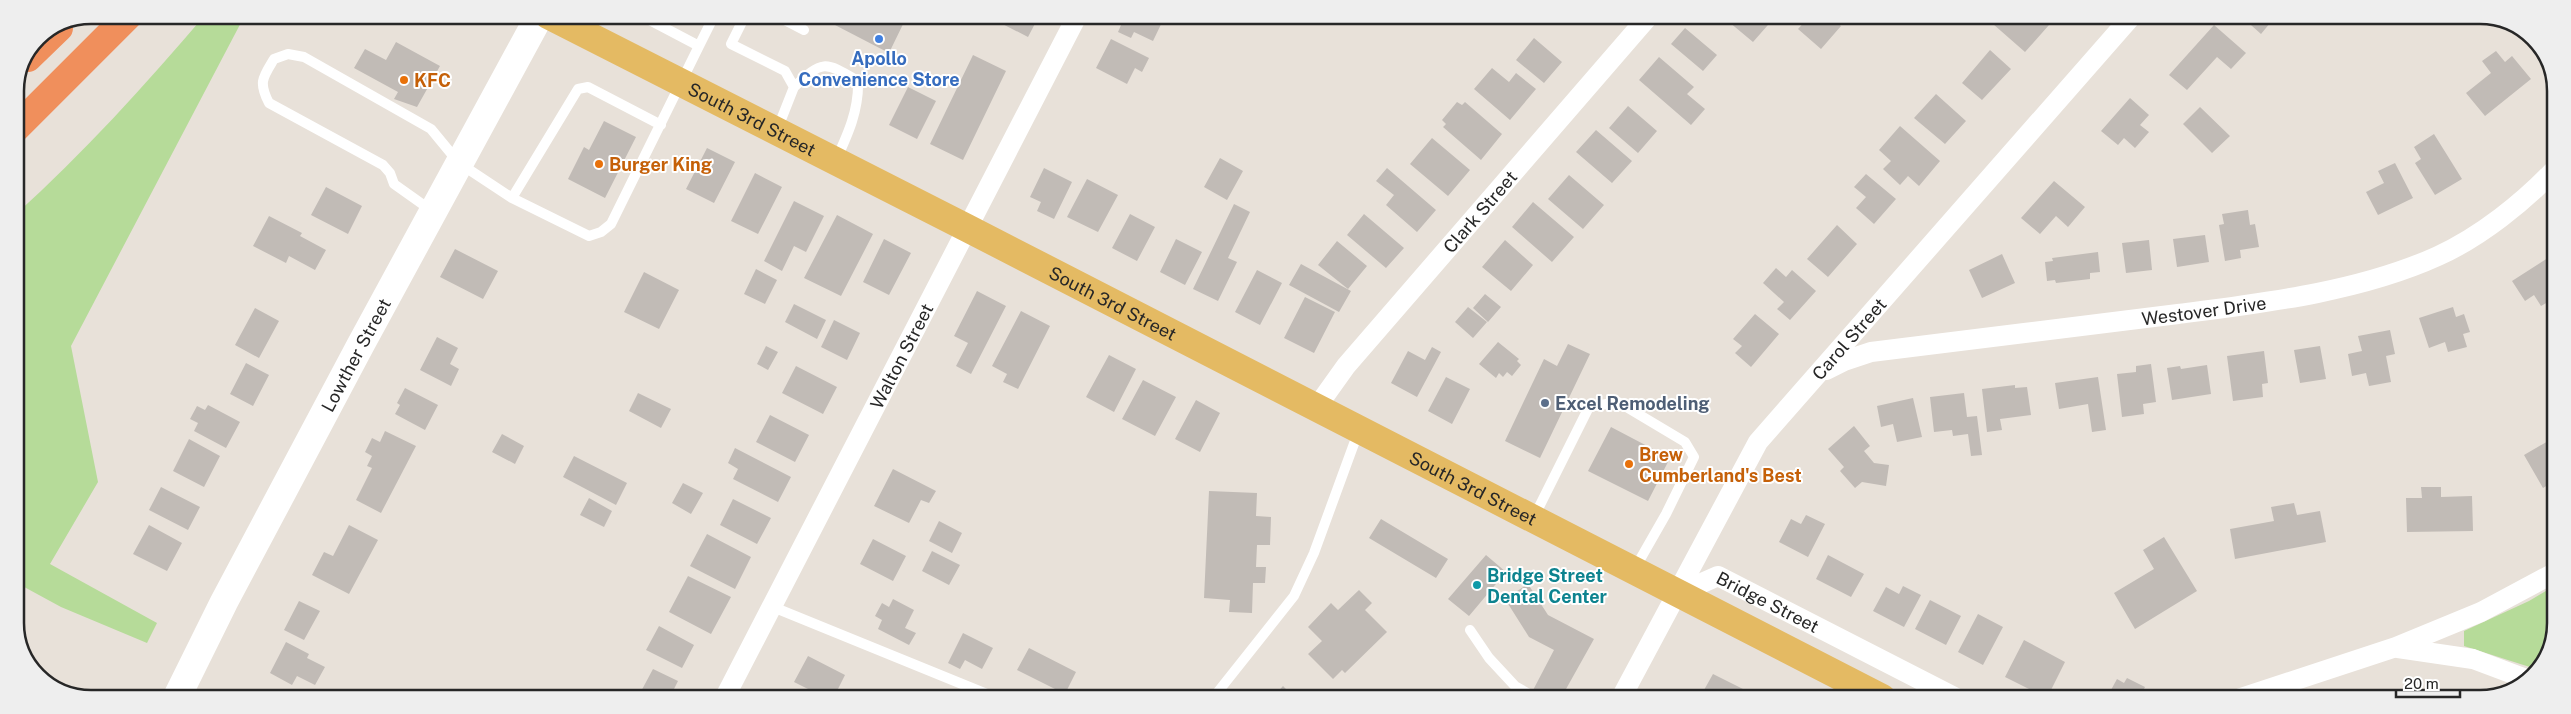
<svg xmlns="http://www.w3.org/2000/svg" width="2571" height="714" font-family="'Public Sans',sans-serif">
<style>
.green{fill:#b6db99}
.building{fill:#c1bbb6}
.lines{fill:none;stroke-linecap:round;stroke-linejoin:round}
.lane{stroke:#fff;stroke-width:10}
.street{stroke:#fff;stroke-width:20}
.secondary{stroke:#fff;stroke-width:28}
.primary{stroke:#e4ba63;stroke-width:28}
.highway{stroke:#f08f5c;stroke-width:28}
.shop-dot{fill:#3f7fe0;stroke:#fff;stroke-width:2}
.food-dot{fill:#e8710a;stroke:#fff;stroke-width:2}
.service-dot{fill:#5c6f8a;stroke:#fff;stroke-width:2}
.culture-dot{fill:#0f9aa8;stroke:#fff;stroke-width:2}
.labels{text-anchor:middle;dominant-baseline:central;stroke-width:4;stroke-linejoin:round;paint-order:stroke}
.shop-label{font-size:18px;font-weight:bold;fill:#366cbe;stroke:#fff}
.food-label{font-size:18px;font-weight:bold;fill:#c56008;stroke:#fff;text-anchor:start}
.street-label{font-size:18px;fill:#272727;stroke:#fff}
.service-label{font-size:18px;font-weight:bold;fill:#4e5e75;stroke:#fff;text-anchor:start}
.culture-label{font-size:18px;font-weight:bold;fill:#0d838f;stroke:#fff;text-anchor:start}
.rim{fill:none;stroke:#272727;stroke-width:2.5}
</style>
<rect width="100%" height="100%" fill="#e8e1d9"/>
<path class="green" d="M205 15H245L71 346 98 482 50 564 157 623 147 643 61 607 15 582V215C83 154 145 85 205 15Z
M2554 586 2553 643 2536 669 2464 646V631L2529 601Z"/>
<path class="building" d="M840 16H907L889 53 835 25Z
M987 16H1039L1028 37Z
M1125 16H1165L1153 41 1134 32 1131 38 1118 32Z
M1577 17H1593L1586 24Z
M1723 17H1775L1753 42Z
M1809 17H1831L1841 26 1821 49 1798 29Z
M1999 17H2039L2049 25 2025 52 1993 24Z
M2242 17H2275L2261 34Z
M2296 17H2312L2305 25Z
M2214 25 2246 53 2231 69 2217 57 2187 90 2169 75Z
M1685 28 1717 55 1703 71 1671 44Z
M1534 38 1562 62 1544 83 1516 60Z
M1111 39 1149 58 1142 72 1135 68 1127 84 1096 68Z
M396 42 440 66 417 107 394 99 398 92 354 68 365 49 386 60Z
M1990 50 2011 69 1982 100 1962 83Z
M2496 51 2505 62 2512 56 2531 79 2485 116 2466 93 2491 73 2482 61Z
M973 55 1006 71 963 160 930 144Z
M1659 57 1694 87 1687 94 1705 109 1691 125 1639 80Z
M1492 68 1509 82 1516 73 1536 89 1510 120 1474 89Z
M908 87 936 101 917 139 889 125Z
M1936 94 1966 121 1945 144 1914 118Z
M2130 98 2149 115 2140 125 2149 132 2135 148 2124 138 2118 145 2101 131Z
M1457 102 1462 105 1465 102 1502 134 1481 160 1443 127 1446 124 1442 120Z
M1628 106 1657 131 1638 153 1609 128Z
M2200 107 2230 136 2212 153 2183 124Z
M604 121 636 137 605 198 568 179 584 147 589 150Z
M1900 126 1940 161 1919 186 1908 176 1900 185 1883 169 1891 161 1879 150Z
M1596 130 1632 161 1612 183 1576 152Z
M2434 134 2462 179 2435 195 2415 163 2421 159 2414 147Z
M1432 138 1470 170 1448 196 1410 164Z
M707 148 735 162 714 203 686 189Z
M1220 158 1243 171 1227 200 1204 187Z
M2395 163 2413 198 2378 215 2366 192 2384 183 2378 171Z
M1044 168 1072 182 1054 219 1037 211 1041 202 1030 197Z
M1387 168 1436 210 1417 232 1386 205 1394 195 1376 181Z
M755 173 782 187 758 234 731 221Z
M1866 174 1896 199 1874 224 1856 208 1866 197 1854 187Z
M1569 175 1604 205 1583 229 1548 199Z
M1087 179 1118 195 1098 232 1067 217Z
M2054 181 2085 207 2068 227 2056 216 2040 234 2021 218Z
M326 187 362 206 348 234 311 215Z
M794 201 824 216 806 252 794 246 782 271 764 261Z
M1533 202 1574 237 1552 262 1512 227Z
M1234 204 1250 212 1228 258 1237 262 1218 301 1193 289Z
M2248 210 2250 225 2255 224 2259 247 2240 250 2241 258 2225 261 2219 225 2224 224 2222 214Z
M1130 214 1155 227 1137 261 1112 248Z
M1364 214 1404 248 1386 268 1347 235Z
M837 215 873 234 841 296 804 278Z
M269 216 302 233 300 236 326 250 315 270 289 256 286 263 253 246Z
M1837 225 1857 244 1828 277 1807 259Z
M2205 235 2209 262 2177 267 2173 239Z
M884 239 911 253 889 295 863 282Z
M1176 239 1202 252 1185 285 1160 272Z
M1505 240 1533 265 1511 291 1482 267Z
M2149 240 2152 270 2126 273 2122 243Z
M1337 241 1367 266 1348 289 1318 265Z
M455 249 498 271 483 299 440 277Z
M2098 252 2100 272 2090 273V279L2056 283 2055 280 2047 281 2045 262 2053 261 2052 258Z
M2002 254 2015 283 1982 298 1969 270Z
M2551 256 2555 263V298L2541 306 2534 295 2525 301 2512 281Z
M1301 264 1351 291 1339 312 1289 285Z
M1776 268 1786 277 1792 270 1816 291 1790 320 1777 309 1784 302 1763 283Z
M756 269 777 280 765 304 744 294Z
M1257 270 1282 283 1260 325 1235 312Z
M644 272 679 290 659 329 624 312Z
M977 291 1006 306 971 374 956 366 968 343 954 336Z
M1485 294 1501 307 1488 322 1473 308Z
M1305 297 1335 312 1314 353 1284 338Z
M794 304 826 320 817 339 785 322Z
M1468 307 1487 322 1473 338 1455 322Z
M2453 307 2456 317 2464 314 2470 332 2463 334 2467 347 2448 352 2445 342 2429 348 2419 318Z
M255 308 279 321 259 358 235 345Z
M1021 311 1050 326 1018 389 1003 382 1007 374 992 366Z
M1755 314 1779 334 1751 367 1735 353 1742 346 1733 339Z
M834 320 860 333 847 360 821 347Z
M2390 330 2395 354 2386 356 2391 382 2369 386 2366 373 2352 376 2348 354 2362 351 2358 336Z
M437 337 458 348 450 364 459 369 451 386 420 370Z
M1498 342 1519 359 1517 361 1521 365 1512 376 1507 372 1503 377 1499 373 1496 378 1479 364Z
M1568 344 1590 354 1540 458 1505 441 1544 359 1557 366Z
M766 346 778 352 768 370 757 364Z
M2320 346 2326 379 2300 383 2294 350Z
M1432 347 1441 352 1417 397 1391 383 1408 351 1425 360Z
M2264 351 2268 383 2262 384 2263 397 2233 401 2227 356Z
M1109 355 1136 369 1114 412 1086 397Z
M246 363 269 375 253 406 230 394Z
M2151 364 2156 402 2143 404 2144 414 2122 417 2117 374 2136 372V366Z
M2207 365 2211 394 2172 400 2167 368 2180 366 2181 369Z
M796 366 837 387 823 414 782 393Z
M1446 377 1470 389 1452 424 1428 411Z
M2098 377 2106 430 2092 432 2088 404 2059 409 2055 383Z
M1143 380 1176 397 1155 436 1122 419Z
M2015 385V388L2027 387 2031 415 2000 419 2002 430 1987 432 1982 389Z
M405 388 438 405 425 430 395 414 400 405 397 403Z
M638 393 671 409 661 428 629 411Z
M1964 393 1967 417 1977 416 1982 455 1971 456 1968 434 1953 436 1952 430 1934 432 1930 397Z
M1913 398 1922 437 1897 442 1893 424 1881 427 1877 406Z
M1196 400 1220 413 1200 452 1175 439Z
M208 405 240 422 226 448 194 431 198 423 190 419 197 406 205 410Z
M770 415 809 435 795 462 756 442Z
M1854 426 1870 446 1864 451 1874 463 1889 465 1886 486 1862 482 1855 488 1840 471 1844 467 1828 449Z
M1611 427 1670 458 1648 501 1588 471Z
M385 431 416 446 381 513 356 500 372 468 367 466 372 456 365 452 372 438 380 442Z
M502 434 524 446 515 464 492 452Z
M189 439 220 456 204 487 173 471Z
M2550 440 2554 447V481L2543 488 2524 455Z
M735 448 791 477 778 502 733 479 738 469 728 463Z
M574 456 627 483 616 505 563 477Z
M893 469 936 491 929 503 921 500 909 523 874 506Z
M683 483 703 493 691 514 672 503Z
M161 487 200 507 188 530 149 510Z
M2421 487H2441V497L2472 496 2473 531 2407 532 2406 498H2422Z
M1209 491 1257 493 1256 516 1271 517 1270 545H1257L1256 567H1266L1265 583H1253L1252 613 1229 612 1230 600 1204 598Z
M589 498 612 511 604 527 580 515Z
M733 499 771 518 757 544 720 525Z
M2294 503 2297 515 2320 511 2326 542 2235 559 2230 529 2274 521 2271 507Z
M1806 515 1825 524 1808 557 1779 542 1791 519 1801 524Z
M1381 519 1448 559 1436 578 1369 538Z
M939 521 962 533 952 553 929 541Z
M149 525 182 543 167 571 133 554Z
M349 525 378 540 349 594 312 575 324 552 333 556Z
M707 534 751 557 735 589 690 566Z
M2164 537 2197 591 2135 629 2114 593 2154 569 2143 550Z
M873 539 906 556 893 581 860 564Z
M932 551 960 565 949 585 922 571Z
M1486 555 1506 572 1469 616 1448 599Z
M1828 555 1864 574 1851 597 1816 579Z
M688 576 731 597 711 634 669 612Z
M1528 584 1548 615 1594 639 1561 698H1540L1531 694 1554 650 1529 637 1505 599Z
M1903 586 1921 595 1904 627 1873 611 1886 587 1899 594Z
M1359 590 1372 603 1365 610 1387 632 1345 673 1342 670 1333 679 1308 654 1322 641 1308 627 1331 603 1338 610Z
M893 599 914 610 905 628 916 633 909 645 878 629 882 620 875 616 882 603 889 607Z
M1930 600 1961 616 1946 645 1915 629Z
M299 601 320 611 304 640 284 630Z
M1978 614 2003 627 1983 665 1958 652Z
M659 626 694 645 682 668 646 650Z
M963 633 993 648 982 669 965 660 960 669 948 663Z
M2024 640 2065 662 2047 698 2005 677Z
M286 642 309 654 307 658 325 667 315 685 297 676 292 685 270 673Z
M1029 648 1076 672 1065 694 1017 670Z
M808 656 845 675 834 697H824L794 682Z
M653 669 678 681 670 697H638Z
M1713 674 1761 698H1721L1704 690Z
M2127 678 2145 687 2139 699H2106L2117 679 2124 683Z
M1283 686 1295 698H1272Z"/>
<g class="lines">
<path class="lane" d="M642 16 699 46 714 16
M670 16H671
M745 16 731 44 785 71 794 87 777 130
M777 16 804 30
M794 87C823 60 824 61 858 81 859 110 848 134 836 160
M512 198 578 89 588 87 661 125
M432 211 394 184 390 173 383 165 269 103C258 82 263 77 274 59L288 54 304 57 431 129 459 163 512 198 589 236 601 232 611 224 699 46
M1534 517 1589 407 1618 402 1685 442 1694 457 1666 514 1634 570
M773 607 994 697
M1470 630 1489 658 1515 686 1536 698
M1213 698 1294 596 1314 553 1359 430"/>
<g class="street">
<path id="s1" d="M1826 370 1844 361 1871 352C1973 339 2076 327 2178 314 2263 303 2359 292 2438 256 2480 237 2524 202 2555 169"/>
<path id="s2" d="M1316 408 1346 366 1648 17"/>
<path id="s3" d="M1677 594 1718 576 1956 698"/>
<path d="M2398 648 2473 659 2529 680"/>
<path id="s4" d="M725 697 1077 16"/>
<path id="s5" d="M1621 698 1758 442 2131 17"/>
<path d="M2238 699 2396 647 2481 612 2554 573"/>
</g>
<path class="secondary" id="s6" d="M177 697 224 602 360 346 540 15"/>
<path class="primary" id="s7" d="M548 15 967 228 1882 698"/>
<path class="highway" d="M28 58 59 28
M15 129 129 15"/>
</g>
<circle class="shop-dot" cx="879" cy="39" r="5"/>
<g class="food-dot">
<circle cx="404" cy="80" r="5"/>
<circle cx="599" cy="164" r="5"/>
<circle cx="1629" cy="464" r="5"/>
</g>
<circle class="service-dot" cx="1545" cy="403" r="5"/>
<circle class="culture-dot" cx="1477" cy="585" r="5"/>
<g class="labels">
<g class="shop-label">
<text x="879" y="58">Apollo<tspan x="879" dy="21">Convenience Store</tspan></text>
</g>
<g class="food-label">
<text x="414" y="80">KFC</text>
<text x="609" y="164">Burger King</text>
<text x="1639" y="454">Brew<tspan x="1639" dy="21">Cumberland's Best</tspan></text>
</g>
<g class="street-label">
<text stroke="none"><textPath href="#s7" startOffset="229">South 3rd Street</textPath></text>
<text stroke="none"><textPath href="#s2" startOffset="256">Clark Street</textPath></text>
<text stroke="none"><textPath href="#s7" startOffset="634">South 3rd Street</textPath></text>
<text stroke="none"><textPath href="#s1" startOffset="384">Westover Drive</textPath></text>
<text stroke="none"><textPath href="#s5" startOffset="428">Carol Street</textPath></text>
<text stroke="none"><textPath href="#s6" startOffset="386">Lowther Street</textPath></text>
<text stroke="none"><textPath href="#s4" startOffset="384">Walton Street</textPath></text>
<text stroke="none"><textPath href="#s7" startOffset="1039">South 3rd Street</textPath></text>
<text stroke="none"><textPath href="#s3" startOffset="101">Bridge Street</textPath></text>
</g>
<g class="service-label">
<text x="1555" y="403">Excel Remodeling</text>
</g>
<g class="culture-label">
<text x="1487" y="575">Bridge Street<tspan x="1487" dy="21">Dental Center</tspan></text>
</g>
</g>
<path d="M0 0H2571V714H0ZM91 24H2480A67 67 0 0 1 2547 91V623A67 67 0 0 1 2480 690H91A67 67 0 0 1 24 623V91A67 67 0 0 1 91 24Z" fill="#eee" fill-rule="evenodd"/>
<path class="rim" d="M91 24H2480A67 67 0 0 1 2547 91V623A67 67 0 0 1 2480 690H91A67 67 0 0 1 24 623V91A67 67 0 0 1 91 24Z"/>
<path d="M2396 689v8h64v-8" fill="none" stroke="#272727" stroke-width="2.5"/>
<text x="2404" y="689" font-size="15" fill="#272727" stroke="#ffffff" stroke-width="4" paint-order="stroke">20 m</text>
</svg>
